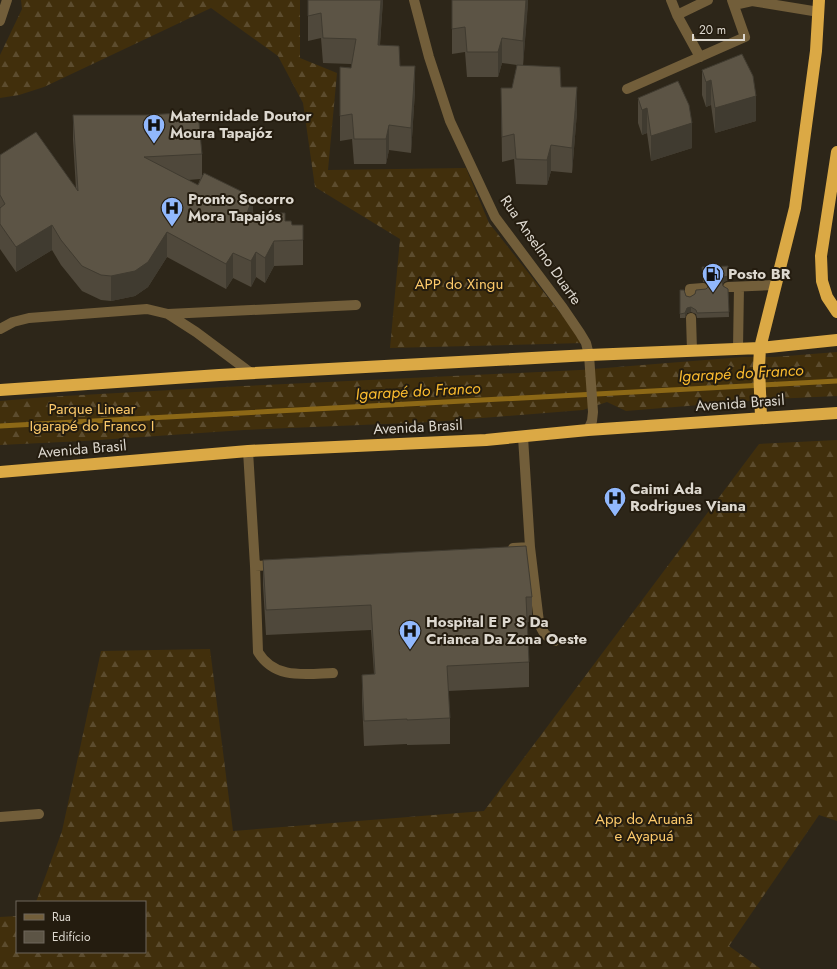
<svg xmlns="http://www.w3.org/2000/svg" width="837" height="969" font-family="Jost,sans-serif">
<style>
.forest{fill:url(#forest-firs)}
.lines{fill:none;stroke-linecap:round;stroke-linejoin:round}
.stream{stroke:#8c6816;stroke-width:5}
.minor{stroke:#725e3a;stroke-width:10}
.highway{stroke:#dba945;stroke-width:12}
.wall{fill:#4f483b;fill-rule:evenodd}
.shaded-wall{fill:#403b30}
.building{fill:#5c5445;stroke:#403b30}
.labels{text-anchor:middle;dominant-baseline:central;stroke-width:4;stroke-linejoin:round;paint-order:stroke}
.poi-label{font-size:15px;font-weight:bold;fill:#ddd8cf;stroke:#241c0f;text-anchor:start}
.street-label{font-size:15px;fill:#ddd8cf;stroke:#241c0f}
.park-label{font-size:15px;fill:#fdca6b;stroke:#241c0f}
.water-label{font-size:16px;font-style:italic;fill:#fabb2f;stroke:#241c0f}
</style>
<defs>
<pattern id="forest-firs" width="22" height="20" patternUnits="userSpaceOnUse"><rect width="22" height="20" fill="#412f0c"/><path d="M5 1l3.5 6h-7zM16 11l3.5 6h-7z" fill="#5c4c2e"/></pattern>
</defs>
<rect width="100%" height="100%" fill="#2d2619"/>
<path class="forest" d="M21 0H300V58L337 73 328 170 466 168 489 223 584 343 390 348 400 239 315 187 303 103 278 56 211 8 44 87 19 95 0 98V55L22 9Z
M837 352V396L774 399 626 411 607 402 583 410 432 422 244 430 84 441 0 445V401L46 397 243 386 580 370 743 357H774Z
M837 440V821L819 815 729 946 761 969H0V917L17 916V952H145V902H36L62 831 101 651 210 649 233 831 484 811 759 444Z"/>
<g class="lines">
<path class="stream" d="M0 426 837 381"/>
<path class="minor" d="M414 0 429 57 450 121 495 217 563 308 580 333 586 343 589 355 593 412 592 421 588 430
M671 0 677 15 700 57
M734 5 752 1 819 12
M677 15 708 0
M0 21 7 0
M627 89 745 37 732 0
M728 287 775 285
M690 295V289L703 288
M168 314 196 332 251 373
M691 318 692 350
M0 329 13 322 29 318 147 309 168 314 356 305
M738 348 739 287
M248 451 255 566 276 565
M530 547 539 622C542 632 546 637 555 641
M513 548 530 547 523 437
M255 566 258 652C275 680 305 674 333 673
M0 817 39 814"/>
<path class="highway" d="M837 152 821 256 822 281 827 297 837 312
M0 390 219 375 589 355 760 348 837 340
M761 417 759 367 760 348 795 208 816 51 819 0
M0 472 248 451 486 440 588 430 837 413"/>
</g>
<path class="wall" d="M308 0H383L380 45 400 66 415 91 411 153 389 150 386 164H354L352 139 340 141V67L351 68V64L323 63 321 38 308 41Z
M452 0H528L523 65 561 87 577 112 572 173 551 171 547 185 516 184 514 159 502 162 501 88H512L517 65 502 63 498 77H467L465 52 452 54Z
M702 70 756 121 715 133 711 105 706 107 702 95Z
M638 98 692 148 651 161 647 133 642 135 638 123Z
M73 115 202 154V175L253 213 285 221 292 225H303V265L274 266 265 283 256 277 251 287 233 278 226 289 167 257 148 287 135 296 111 301 101 300 82 291 61 265 52 250 16 272 0 249V155L76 189 73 140ZM200 179 198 185 188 180Z
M702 267 728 280 724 282 722 285 723 286 728 289 729 317 697 318 696 314 691 312 687 313 685 318H680V290L686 296 690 297 706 289 709 286 706 282H703Z
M263 560 532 597V622H527L529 662V687L448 691 450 718V744L407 745V744L364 746 362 700V675L374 674 371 630 266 635 263 585Z"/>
<path class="shaded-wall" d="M381 0H383L378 70V45Z
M526 0H528V5L523 66V41Z
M502 38V63L498 77V52Z
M415 66V91L411 153V128Z
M711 80V105L706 107V82Z
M577 87V112L572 173V148Z
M756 96V121L715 133V108Z
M647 108V133L642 135V110Z
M692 123V148L651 161V136Z
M389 125V150L386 164V139Z
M551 145V171L547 185V160Z
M253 197V223L247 213Z
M52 225V250L16 272V247Z
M167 232V257L148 287 135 296 111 301V276Z
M274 241V266L265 283V258Z
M256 252V277L251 287V261Z
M233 253V278L226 289V264Z
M728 276V280L724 282 722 287V282L724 277Z
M691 307V312L687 313 685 318V313L687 308Z"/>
<path class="building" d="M308 0H381L378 45 399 46 400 66H415L411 128 389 125 386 139H354L352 114 340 116V67L351 68 356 39 323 38 321 13 308 16Z
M452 0H526L523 41 502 38 498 52H467L465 27 452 29Z
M742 54 753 76 756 96 715 108 711 80 706 82 702 70Z
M517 65 560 67 561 87H577L572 148 551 145 547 160 516 159 514 134 502 137 501 88H512Z
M678 81 689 105 692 123 651 136 647 108 642 110 638 98Z
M198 112 202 154 144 157 198 185 204 173 253 197 247 213H285V221H291L292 225H303V240L274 241 265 258 256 252 251 261 233 253 226 264 167 232 148 262 135 271 111 276 101 275 82 266 61 240 52 225 16 247 0 224V208L5 204 0 195V155L36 132 78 191 73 115H146Z
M728 266V276L724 277 722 282 723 286 728 289 729 312 697 313 696 310 691 307 687 308 685 313 680 314V290H684L686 296 690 297 695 294 696 290 706 289 709 286V282L706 278 703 277 702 267Z
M526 546 532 597H526L529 662 447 666 450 718 407 720V719L364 721 362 675 375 674 371 605 266 610 263 560Z"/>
<defs>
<g id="hospital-pin" transform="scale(1.15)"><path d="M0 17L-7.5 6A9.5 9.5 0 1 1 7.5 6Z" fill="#91b8fd" stroke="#241c0f"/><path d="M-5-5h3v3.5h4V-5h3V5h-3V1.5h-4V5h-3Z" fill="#111"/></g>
<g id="fuel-pin" transform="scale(1.15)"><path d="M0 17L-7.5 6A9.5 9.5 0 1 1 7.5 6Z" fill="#91b8fd" stroke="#241c0f"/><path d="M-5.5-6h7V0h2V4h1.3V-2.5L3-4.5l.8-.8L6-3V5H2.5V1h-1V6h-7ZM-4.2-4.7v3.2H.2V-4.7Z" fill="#111"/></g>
</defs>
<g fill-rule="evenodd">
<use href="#hospital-pin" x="154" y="125"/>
<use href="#hospital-pin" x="172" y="208"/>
<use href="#fuel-pin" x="713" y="274"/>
<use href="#hospital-pin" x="615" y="498"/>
<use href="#hospital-pin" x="410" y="631"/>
</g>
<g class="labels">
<g class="poi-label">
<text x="170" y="116">Maternidade Doutor<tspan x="170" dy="17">Moura Tapajóz</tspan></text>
<text x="188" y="199">Pronto Socorro<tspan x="188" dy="17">Mora Tapajós</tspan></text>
<text x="728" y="274">Posto BR</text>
<text x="630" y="489">Caimi Ada<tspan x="630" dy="17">Rodrigues Viana</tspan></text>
<text x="426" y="622">Hospital E P S Da<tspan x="426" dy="17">Crianca Da Zona Oeste</tspan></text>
</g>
<g class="street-label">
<text transform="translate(541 250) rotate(55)">Rua Anselmo Duarte</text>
<text transform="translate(740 403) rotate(-4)">Avenida Brasil</text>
<text transform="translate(418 427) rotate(-3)">Avenida Brasil</text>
<text transform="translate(82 449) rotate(-5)">Avenida Brasil</text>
</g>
<g class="park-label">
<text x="459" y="284">APP do Xingu</text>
<text x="92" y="409">Parque Linear<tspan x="92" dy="17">Igarapé do Franco I</tspan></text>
<text x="644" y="819">App do Aruanã<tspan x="644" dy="17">e Ayapuá</tspan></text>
</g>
<g class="water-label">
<text transform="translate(741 373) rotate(-3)">Igarapé do Franco</text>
<text transform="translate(418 391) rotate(-3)">Igarapé do Franco</text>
</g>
</g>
<rect x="16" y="901" width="130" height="52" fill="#241c0f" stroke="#6e675c"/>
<rect x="24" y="914" width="20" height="6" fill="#725e3a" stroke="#6e675c"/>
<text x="52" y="921" font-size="12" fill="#ddd8cf">Rua</text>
<rect x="24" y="931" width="20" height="12" fill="#5c5445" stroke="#6e675c"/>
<text x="52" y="941" font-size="12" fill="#ddd8cf">Edifício</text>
<path d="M693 34v6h51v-6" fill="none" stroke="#ddd8cf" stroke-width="2"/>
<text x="699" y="34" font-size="12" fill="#ddd8cf" stroke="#241c0f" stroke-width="3" paint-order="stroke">20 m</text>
</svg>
